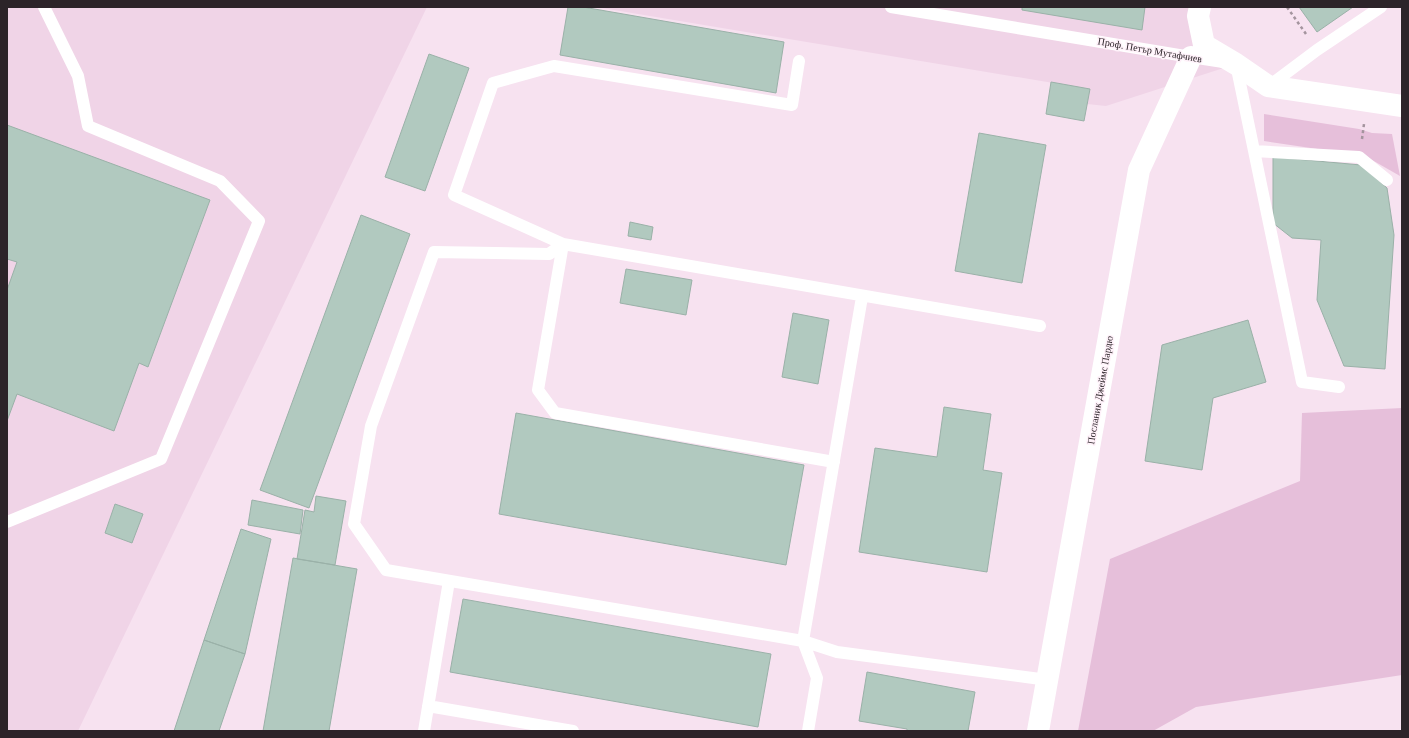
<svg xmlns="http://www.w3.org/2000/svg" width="1409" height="738" font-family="'Times New Roman',serif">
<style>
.built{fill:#f0d4e7}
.green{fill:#e6bfda}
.building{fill:#b1c9bf;stroke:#9ab1a8}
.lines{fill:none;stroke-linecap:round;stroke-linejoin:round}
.path{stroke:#a4949e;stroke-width:2.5;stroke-dasharray:3 3;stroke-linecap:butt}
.lane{stroke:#fff;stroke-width:12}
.street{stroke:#fff;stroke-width:22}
.labels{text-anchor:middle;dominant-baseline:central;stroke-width:3;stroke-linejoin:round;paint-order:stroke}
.street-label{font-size:10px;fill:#2c2429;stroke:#fff2fa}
</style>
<rect width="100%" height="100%" fill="#f7e2f0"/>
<path class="built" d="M7 7H427L78 731H7Z
M596 7H1200L1204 45 1236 64 1106 106 1087 104 1089 89Z"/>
<path class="green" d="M1264 114 1359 129 1372 133 1392 134 1400 176 1365 156 1264 141Z
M1402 408V675L1196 707 1153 731H1078L1110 559 1300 481 1302 413Z"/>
<path class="building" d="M568 7H583L784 42 776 93 560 55Z
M1022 7H1145L1142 30 1022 10Z
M1299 7H1353L1317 32Z
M429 54 469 68 425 191 385 177Z
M1051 82 1090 89 1084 121 1046 114Z
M7 125 210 200 148 367 139 363 114 431 17 394 7 421V290L17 262 7 259Z
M979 133 1046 145 1022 283 955 271Z
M1273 157 1361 165 1387 188 1394 235 1385 369 1344 366 1317 300 1321 240 1292 238 1273 223Z
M361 215 410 234 309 508 260 490Z
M630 222 653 227 651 240 628 236Z
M626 269 692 280 686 315 620 303Z
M793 313 829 320 818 384 782 377Z
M1248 320 1266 382 1213 398 1202 470 1145 461 1162 345Z
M944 407 991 414 983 470 1002 473 987 572 859 552 875 448 937 457Z
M516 413 804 465 786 565 499 514Z
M316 496 346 501 335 565 297 559 305 510 314 512Z
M252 500 303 510 300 534 248 525Z
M115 504 143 514 132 543 105 533Z
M241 529 271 539 245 654 204 640Z
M293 558 357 569 329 731H263Z
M463 599 771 654 758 727 450 672Z
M204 640 245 654 219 731H174Z
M867 672 975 692 968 731H907V729L859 721Z"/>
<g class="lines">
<path class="path" d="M1287 7 1306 34
M1362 139 1364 124"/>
<path class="lane" d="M891 7 1191 57 1236 64 1302 382 1339 387
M799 61 792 105 554 66 493 83 454 195 563 244 549 254 434 252 371 426 354 524 386 570 803 641 837 652 1048 680
M1269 86 1317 50 1381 7
M1254 151 1359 157 1387 180
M834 462 555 413 538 390 563 244 1040 326
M7 522 161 459 259 221 220 181 88 126 78 76 44 7
M428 706 573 731
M424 731 449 581
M808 731 817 678 803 641 862 297"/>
<path class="street" d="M1200 7 1198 16 1204 45 1236 64 1268 86 1402 106
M1038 731 1139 170 1191 57"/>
</g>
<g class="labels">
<g class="street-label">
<text transform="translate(1150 50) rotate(10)">Проф. Петър Мутафчиев</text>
<text transform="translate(1100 390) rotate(-80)">Посланик Джеймс Пардю</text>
</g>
</g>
<rect width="1409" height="738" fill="none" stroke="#2c2429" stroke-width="16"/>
</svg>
